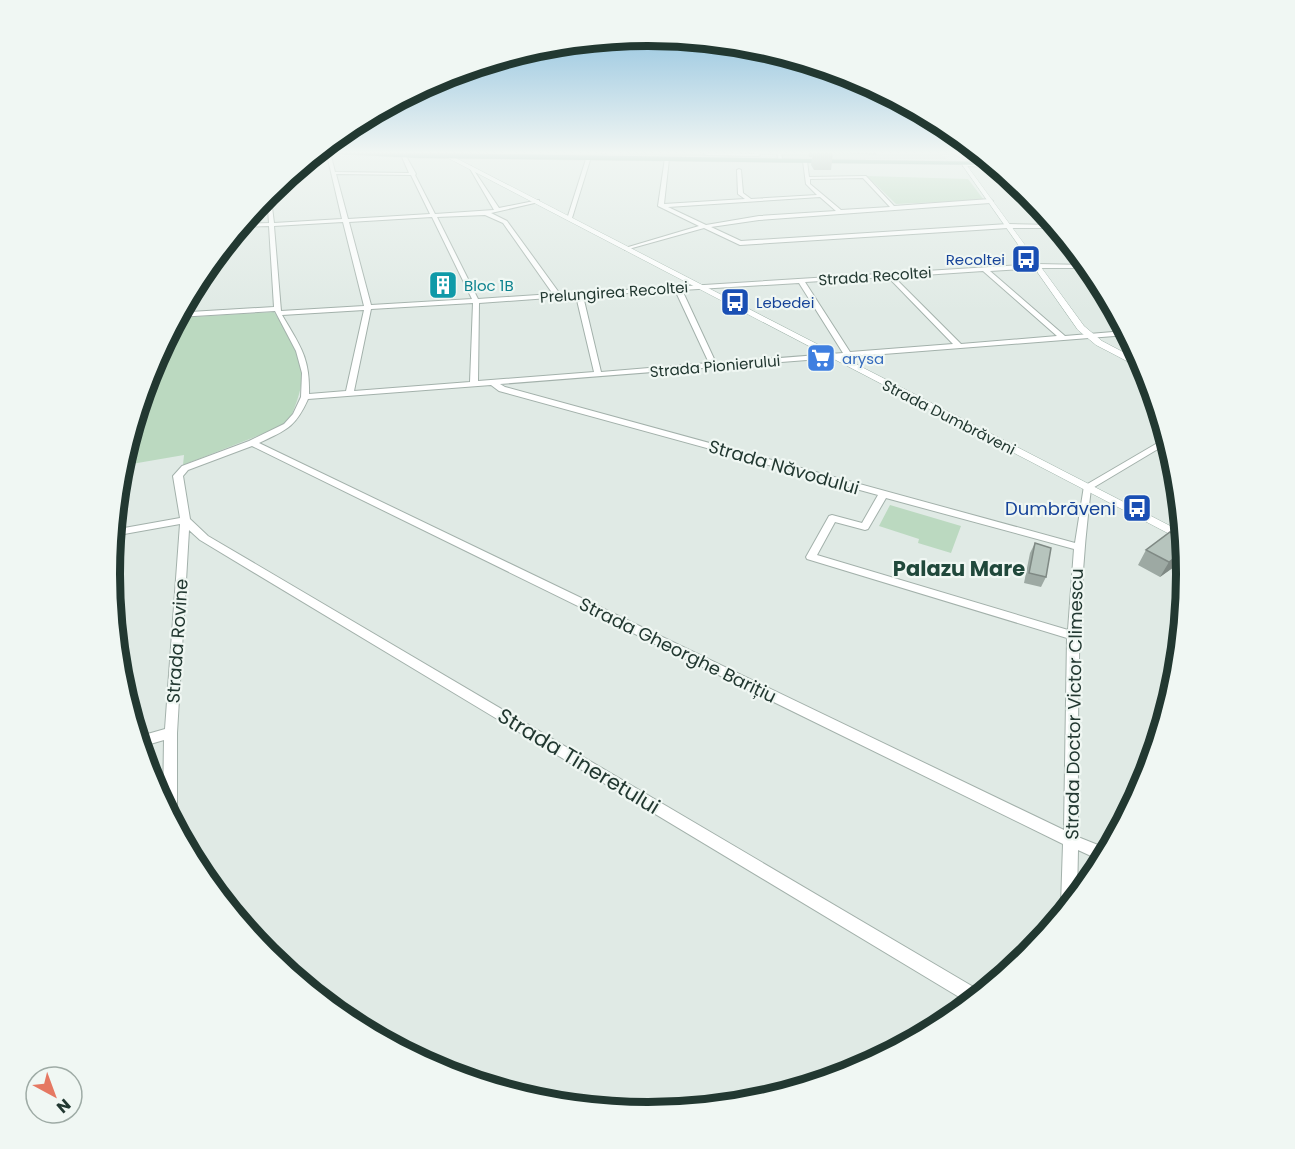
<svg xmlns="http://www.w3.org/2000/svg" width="1295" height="1149" font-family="Poppins,sans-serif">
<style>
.built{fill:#ced9d3}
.green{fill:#bbd9c0}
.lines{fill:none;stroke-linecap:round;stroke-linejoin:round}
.street-casing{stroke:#a3b1ab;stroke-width:2}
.secondary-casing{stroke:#a0b4ab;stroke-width:1}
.primary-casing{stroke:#c1c7c5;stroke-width:1}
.street{fill:#fff;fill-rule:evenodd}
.secondary{fill:#fff;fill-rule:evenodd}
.primary{fill:#689b8a;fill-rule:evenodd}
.wall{fill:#9da9a3}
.shaded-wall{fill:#7f8984}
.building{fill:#b6c4bd;stroke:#7f8984;stroke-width:1.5}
.labels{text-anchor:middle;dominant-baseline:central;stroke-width:4.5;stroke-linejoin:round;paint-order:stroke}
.far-transit-label{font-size:15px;fill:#164399;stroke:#f0f7f3;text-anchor:end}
.far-street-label{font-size:15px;fill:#223831;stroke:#f0f7f3}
.far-culture-label{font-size:15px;fill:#0d838f;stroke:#f0f7f3;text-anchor:start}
.far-shop-label{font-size:15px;fill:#366cbe;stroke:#f0f7f3;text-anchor:start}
.street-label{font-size:18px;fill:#223831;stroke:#f0f7f3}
.transit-label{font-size:18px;fill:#164399;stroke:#f0f7f3;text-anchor:end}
.quarter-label{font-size:21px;font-weight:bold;fill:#20483b;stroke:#f0f7f3}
.near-street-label{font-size:21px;fill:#223831;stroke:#f0f7f3}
.rim{fill:none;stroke:#223831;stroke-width:8}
</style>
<rect width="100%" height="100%" fill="#e0eae5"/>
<path class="built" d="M780 151H939L946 159H781Z"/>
<path class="green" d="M628 151 635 153 776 157 626 155Z
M867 176 968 179 984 200 896 204Z
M274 312C306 360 311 370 288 424L183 465 184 455 120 466 150 368 177 318Z
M890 505 961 526 951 553 918 543 919 539 879 526Z"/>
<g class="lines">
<g class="street-casing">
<path id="street" d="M603 151H607L604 154 602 153Z
M704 151H708V153L755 154V151H759L760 155 758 156 706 155 704 154Z
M777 151H781L782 160 778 159Z
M948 151H953L968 158 964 159Z
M327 155 331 156 335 172 409 173 402 157 406 156 416 174 415 175 435 214 494 210 469 167 471 166 499 208 539 200V202L491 213 507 221 560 294 1037 264 1087 265 1090 268H1037L990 271 1065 336 1125 331 1127 335 500 384 505 387 1075 543 1084 486 1166 438 1168 443 1091 489C1076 605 1078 720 1078 837L1108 849 1102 861 1078 850 1077 896 1065 911 1061 905 1063 844 252 446 188 470 183 476 190 519 208 536 982 992 969 1003 200 540 189 530 177 733V818L173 823 163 805 164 740 140 747 137 737 165 729 180 524 113 536V530L180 518 173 476 182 466 249 441 284 424 293 414 301 397 302 373 296 351 275 311 178 317 180 313H183L184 305 189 295 191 297 190 312 274 307 269 226 239 227 242 224 269 223 267 194 270 191 274 223 342 219ZM336 174 411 175 430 214 348 219ZM485 215 503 223 553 294 478 299 437 217ZM432 217 472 299 371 305 349 222ZM343 222 364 306 281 311 274 226ZM983 271 1057 336 961 344 894 277ZM888 277 953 344 850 352 805 282ZM799 283 843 353 716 363 682 290ZM675 290 709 363 601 372 583 296ZM576 296 594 372 478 381 479 303ZM473 303 470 382 354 391 371 309ZM364 310 346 391 309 394C310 357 300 346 282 315ZM491 385 499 391 878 495 862 523 832 515 829 516 806 557 807 559 1067 638 1064 830 259 443C286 430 295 428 308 399ZM886 498 1074 549 1068 630 817 555 835 522 865 530 868 529Z
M587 156 591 157 572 218 567 219Z
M665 158 669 159 664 204 745 199 738 194 737 170 739 169 741 170 743 193 751 199 817 195 806 184 803 161 805 160 807 161 809 177 866 176 894 206 990 199 993 201 990 203 759 220 711 227 741 241 1008 224 1054 225 1057 228H1008L740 245 704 228 625 250V248L699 226 658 206ZM863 178 890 207 841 210 810 184V179ZM820 197 836 211 759 216 706 225 668 207Z
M965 164 993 165 996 167 963 166Z"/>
</g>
<g class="secondary-casing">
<path id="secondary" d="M450 155 1182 532 1183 541 448 158Z
M961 163H965L1084 326 1102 341 1142 362 1146 371 1096 345 1078 330Z"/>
</g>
<g class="primary-casing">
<path id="primary" d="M319 151 990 162 994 165 419 158 316 153Z"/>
</g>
<use href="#street" class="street"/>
<use href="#secondary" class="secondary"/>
<use href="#primary" class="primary"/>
</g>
<path class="wall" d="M800 151H877L876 155 833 153 831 170H814L811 165 812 157H809L808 153H801Z
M1182 539 1184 559 1160 577 1138 565 1146 550Z
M1035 543 1046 577 1041 587 1024 583 1030 553Z"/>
<path class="shaded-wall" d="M1184 551V560L1160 577 1169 562Z"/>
<path class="building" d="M1170 532 1182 539 1184 551 1169 562 1146 550Z
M1035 543 1051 548 1046 577 1029 573Z"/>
<linearGradient id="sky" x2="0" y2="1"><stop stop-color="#83bbdc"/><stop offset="0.49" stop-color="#f1f6f3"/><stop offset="1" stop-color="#f1f6f3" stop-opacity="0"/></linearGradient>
<rect width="1295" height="311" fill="url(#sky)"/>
<defs>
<g id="bus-square" transform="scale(1.5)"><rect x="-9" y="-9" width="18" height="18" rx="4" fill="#1a4fb4" stroke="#f0f7f3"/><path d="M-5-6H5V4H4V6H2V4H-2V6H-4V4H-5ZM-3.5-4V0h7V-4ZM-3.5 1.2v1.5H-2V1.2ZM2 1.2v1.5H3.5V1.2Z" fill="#fff"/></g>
<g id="building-square" transform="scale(1.5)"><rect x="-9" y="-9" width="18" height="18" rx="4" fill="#0f9aa8" stroke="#f0f7f3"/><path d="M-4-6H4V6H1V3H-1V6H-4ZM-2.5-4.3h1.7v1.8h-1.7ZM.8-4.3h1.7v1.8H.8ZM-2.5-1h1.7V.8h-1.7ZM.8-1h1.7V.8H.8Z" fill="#fff"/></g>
<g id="supermarket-square" transform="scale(1.5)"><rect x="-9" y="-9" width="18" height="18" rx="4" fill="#3f7fe0" stroke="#f0f7f3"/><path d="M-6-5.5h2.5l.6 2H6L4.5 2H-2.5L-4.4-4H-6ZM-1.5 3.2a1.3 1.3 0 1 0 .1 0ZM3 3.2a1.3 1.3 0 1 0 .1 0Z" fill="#fff"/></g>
</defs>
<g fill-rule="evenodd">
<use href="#bus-square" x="1026" y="259"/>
<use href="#building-square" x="443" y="285"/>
<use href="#bus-square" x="735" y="302"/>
<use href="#supermarket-square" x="821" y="358"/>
<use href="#bus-square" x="1137" y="508"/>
</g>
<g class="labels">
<g class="far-transit-label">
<text x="1005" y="259">Recoltei</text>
<text x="756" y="302" text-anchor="start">Lebedei</text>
</g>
<g class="far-street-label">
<text transform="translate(875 276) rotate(-4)">Strada Recoltei</text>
<text transform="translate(614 292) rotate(-4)">Prelungirea Recoltei</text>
<text transform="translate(715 366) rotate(-5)">Strada Pionierului</text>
<text transform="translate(949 417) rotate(27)">Strada Dumbrăveni</text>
</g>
<g class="far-culture-label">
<text x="464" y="285">Bloc 1B</text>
</g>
<g class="far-shop-label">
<text x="842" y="358">arysa</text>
</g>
<g class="street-label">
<text transform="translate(784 467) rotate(16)">Strada Năvodului</text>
<text transform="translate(177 641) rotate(-86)">Strada Rovine</text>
<text transform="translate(678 650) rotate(26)">Strada Gheorghe Barițiu</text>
<text transform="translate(1074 704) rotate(-89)">Strada Doctor Victor Climescu</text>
</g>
<g class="transit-label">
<text x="1116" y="508">Dumbrăveni</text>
</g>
<g class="quarter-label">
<text x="959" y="568">Palazu Mare</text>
</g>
<g class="near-street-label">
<text transform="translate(579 761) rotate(31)">Strada Tineretului</text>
</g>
</g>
<path d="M0 0H1295V1149H0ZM120 574a528 528 0 1 1 1056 0a528 528 0 1 1-1056 0Z" fill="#f0f7f3" fill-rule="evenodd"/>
<path class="rim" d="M120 574a528 528 0 1 1 1056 0a528 528 0 1 1-1056 0Z"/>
<g transform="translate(54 1095) rotate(139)"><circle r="28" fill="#f0f7f3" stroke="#9eaba5" stroke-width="1.5"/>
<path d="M0-4.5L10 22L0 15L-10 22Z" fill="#e57862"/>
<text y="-9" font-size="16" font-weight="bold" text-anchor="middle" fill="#223831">N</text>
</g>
</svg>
